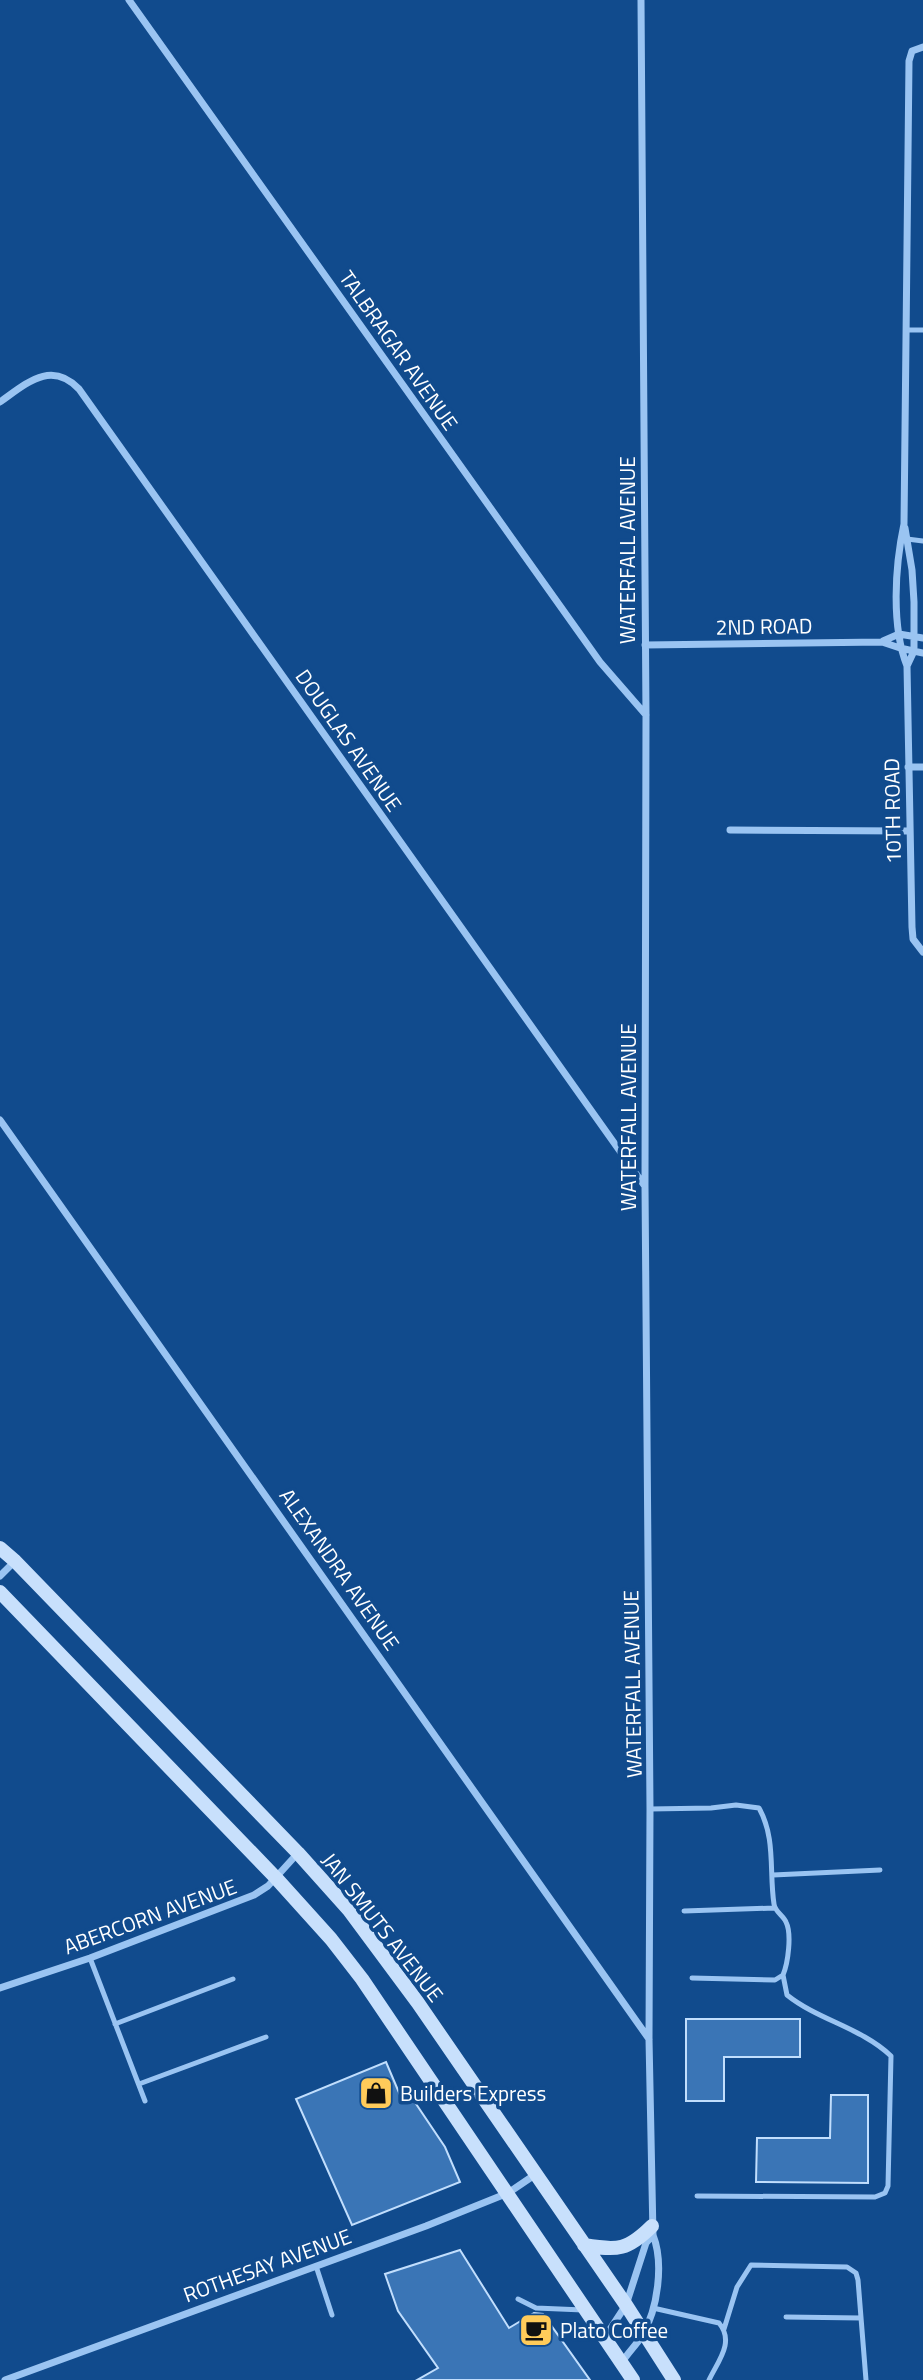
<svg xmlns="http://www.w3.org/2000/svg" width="923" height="2380" font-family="'Titillium Web',sans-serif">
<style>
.building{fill:#3a75b6;stroke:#c1defd;stroke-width:2}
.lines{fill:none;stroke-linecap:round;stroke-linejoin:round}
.service{stroke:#9ac4f2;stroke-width:5}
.minor{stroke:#9ac4f2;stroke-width:7}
.secondary{stroke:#c8e0fc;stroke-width:14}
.labels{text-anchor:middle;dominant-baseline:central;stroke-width:7;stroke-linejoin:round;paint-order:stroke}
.street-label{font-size:21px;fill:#fff;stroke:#114b8d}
.poi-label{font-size:21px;fill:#fff;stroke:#114b8d;text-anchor:start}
</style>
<rect width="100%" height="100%" fill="#114b8d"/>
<path class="building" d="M686 2019H800V2057H724V2101H686Z
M386 2062 400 2095H410L445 2147 460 2182 352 2225 296 2099Z
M831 2095H868V2183L756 2182 757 2138H830Z
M460 2250 509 2328 534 2313 543 2314 590 2380H417L438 2368 398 2311 385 2274Z"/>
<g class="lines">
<path class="service" d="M906 330H923
M907 539 923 541
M650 1809 711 1808 736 1805 759 1808C776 1838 769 1872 774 1904 775 1912 783 1915 786 1922 792 1934 788 1963 783 1975L775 1980 692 1978
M773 1875 880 1870
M684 1911 774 1908
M90 1958 145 2101
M115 2024 233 1979
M139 2084 266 2037
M697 2196 875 2197 885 2193 888 2186 891 2056C862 2028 818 2020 787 1995L783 1975
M316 2266 332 2315
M518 2299 536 2308 583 2310
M653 2308 719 2323C735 2342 718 2361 709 2380
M786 2317 861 2318
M724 2329 737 2287 751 2265 847 2267 856 2273 858 2280 866 2380"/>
<path class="minor" d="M129 0 600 662 646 715
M923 47 912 51 909 61 904 524C895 566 891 626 907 666L912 927 913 939 923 952
M0 402C27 383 51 360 79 389L644 1185
M905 528 912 570 914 602V651L907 666
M883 641 899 634 923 638
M645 645 882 642 900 648 923 653
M908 767H923
M730 830 909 831
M0 1120 649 2039
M0 1576 15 1561
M0 1988 90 1958 254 1895 268 1886 298 1853
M605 2337 626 2305 646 2243 653 2235
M622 2362C628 2353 636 2345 642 2336 658 2309 664 2263 653 2235L649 2039 650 1809 645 1185 646 716 641 0
M5 2380 426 2226 508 2193 536 2174"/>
<path class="secondary" d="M0 1548 15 1561 298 1853 349 1910 418 2003 626 2305 674 2380
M0 1592 276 1878 331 1939 362 1979 633 2380
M584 2245C618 2251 628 2250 652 2226"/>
</g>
<defs>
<g id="shop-square" transform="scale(1.75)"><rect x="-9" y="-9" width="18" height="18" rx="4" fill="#ffcb5a" stroke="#114b8d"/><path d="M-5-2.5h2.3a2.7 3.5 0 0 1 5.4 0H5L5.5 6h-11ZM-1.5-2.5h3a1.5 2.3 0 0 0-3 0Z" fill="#111"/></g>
<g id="cafe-square" transform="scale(1.75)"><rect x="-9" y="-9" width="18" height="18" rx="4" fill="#ffcb5a" stroke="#114b8d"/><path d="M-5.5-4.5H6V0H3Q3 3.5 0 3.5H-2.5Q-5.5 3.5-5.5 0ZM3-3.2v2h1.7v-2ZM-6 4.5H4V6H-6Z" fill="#111"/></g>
</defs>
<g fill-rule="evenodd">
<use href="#shop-square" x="376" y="2093"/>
<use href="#cafe-square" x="536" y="2330"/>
</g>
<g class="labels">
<g class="street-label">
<text transform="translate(399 350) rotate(55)">TALBRAGAR AVENUE</text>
<text transform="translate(627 550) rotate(-90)">WATERFALL AVENUE</text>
<text transform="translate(764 626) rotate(-1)">2ND ROAD</text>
<text transform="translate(349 740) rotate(55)">DOUGLAS AVENUE</text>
<text transform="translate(892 811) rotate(-91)">10TH ROAD</text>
<text transform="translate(628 1117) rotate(-90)">WATERFALL AVENUE</text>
<text transform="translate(340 1569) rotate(55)">ALEXANDRA AVENUE</text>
<text transform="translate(632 1684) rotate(-91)">WATERFALL AVENUE</text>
<text transform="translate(150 1916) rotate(-20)">ABERCORN AVENUE</text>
<text transform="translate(383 1927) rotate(52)">JAN SMUTS AVENUE</text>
<text transform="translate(267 2265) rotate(-20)">ROTHESAY AVENUE</text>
</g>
<g class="poi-label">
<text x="400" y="2093">Builders Express</text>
<text x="560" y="2330">Plato Coffee</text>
</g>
</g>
</svg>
